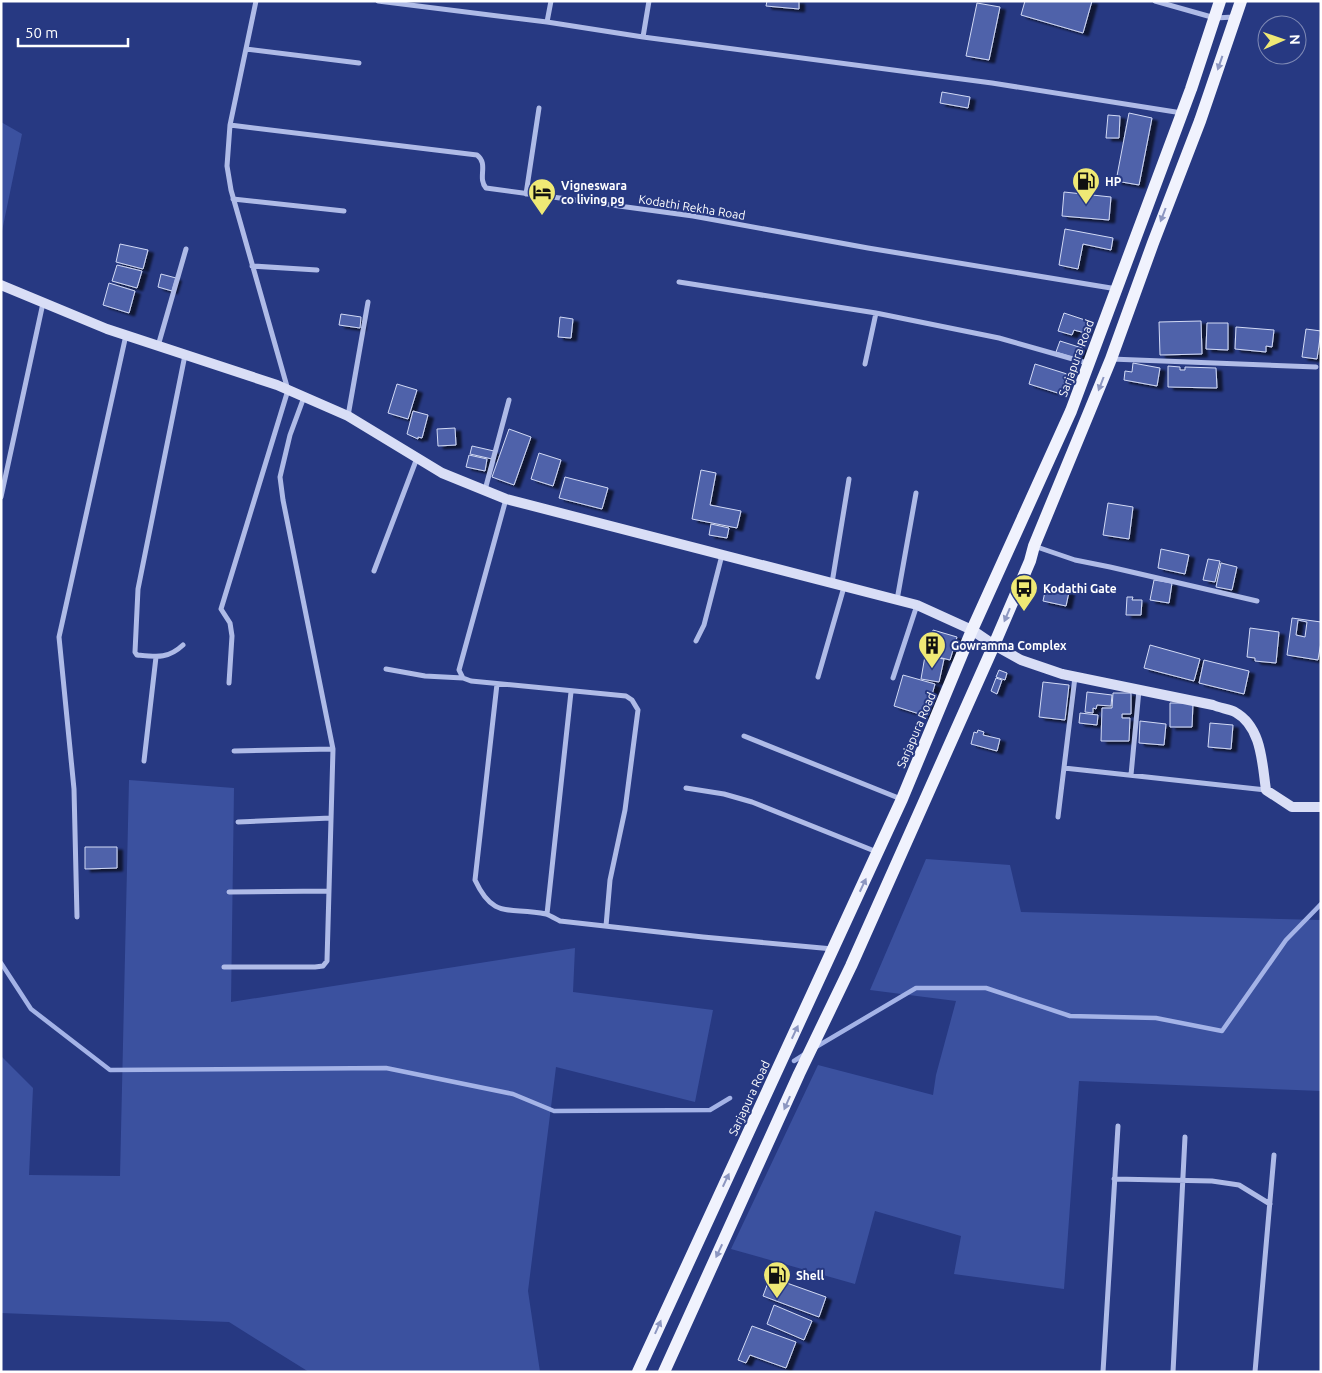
<svg xmlns="http://www.w3.org/2000/svg" width="1322" height="1373" font-family="Ubuntu,sans-serif">
<style>
.green{fill:#3b519f}
.lines{fill:none;stroke-linecap:round;stroke-linejoin:round}
.stream{stroke:#a4b3e7;stroke-width:4.5}
.building{fill:#4f62aa;stroke:#d2daf5;fill-rule:evenodd;filter:url(#shadow)}
.street{stroke:#afbbe7;stroke-width:5}
.secondary{stroke:#d9def6;stroke-width:10}
.primary{stroke:#f0f2fd;stroke-width:12}
.oneway{fill:#8c96c0}
.labels{text-anchor:middle;dominant-baseline:central;stroke-width:4;stroke-linejoin:round;paint-order:stroke}
.poi-label{font-size:12px;font-weight:bold;fill:#fff;stroke:#273982;text-anchor:start}
.street-label{font-size:12px;fill:#fff;stroke:#273982}
</style>
<defs>
<filter id="shadow"><feDropShadow dx="5.5" dy="3" stdDeviation="1" flood-color="#0009"/></filter>
</defs>
<rect width="100%" height="100%" fill="#273982"/>
<path class="green" d="M1 122 22 134 1 236Z
M129 780 234 788 231 1002 575 948 573 992 713 1010 695 1102 556 1067 528 1291 540 1372H309L229 1322 1 1313V1056L33 1088 29 1175 120 1176Z
M926 859 1010 865 1021 912 1321 920V1091L1079 1081 1064 1289 954 1274 961 1236 875 1211 855 1284 731 1249 818 1065 933 1095 936 1075 956 1001 870 990Z"/>
<g class="lines">
<path class="stream" d="M1 963 31 1009 110 1070 386 1068 513 1094 554 1111 710 1110 730 1098
M816 1047 916 988H986L1070 1016 1156 1018 1222 1031 1286 940 1321 904
M794 1061 805 1054"/>
</g>
<path class="building" d="M767 1H799V9L766 6Z
M1025 1H1092L1083 33 1021 15Z
M977 3 1000 7 989 60 966 56Z
M942 92 970 97 968 108 940 103Z
M1129 113 1152 118 1139 185 1116 181Z
M1108 115 1120 116 1119 138H1106Z
M1064 192 1111 197 1109 220 1062 216Z
M1065 229 1113 238 1111 250 1083 244 1078 269 1059 265Z
M120 244 148 250 143 269 116 262Z
M117 265 142 271 137 288 112 281Z
M161 274 176 278 172 291 158 287Z
M109 283 135 291 129 313 103 305Z
M1064 313 1088 321 1085 333 1074 330 1072 335 1058 331Z
M341 314 361 317 360 328 339 325Z
M560 317 573 319 571 338 558 337Z
M1201 321 1202 354 1160 355 1159 322Z
M1207 323H1228V350L1206 349Z
M1236 327 1274 330 1272 347 1266 346V352L1235 349Z
M1306 329 1321 331 1317 359 1302 357Z
M1060 341 1082 348 1078 359 1056 352Z
M1133 363 1160 368 1157 386 1124 380 1125 371 1132 372Z
M1035 364 1067 374 1061 394 1029 384Z
M1168 366 1180 367V370H1185V367L1216 368 1217 388 1168 387Z
M397 384 417 390 408 419 388 413Z
M413 411 428 415 422 438 418 437V439L407 434Z
M455 428 456 445 438 446 437 429Z
M509 429 531 437 514 485 492 477Z
M472 446 494 451 492 459 470 454Z
M539 453 561 460 553 486 531 479Z
M469 455 487 459 485 471 466 467Z
M701 470 716 473 710 505 741 511 737 528 692 519Z
M565 477 608 488 602 509 559 498Z
M1108 503 1133 507 1129 539 1103 535Z
M711 524 729 528 727 538 709 535Z
M1161 549 1189 555 1185 574 1158 568Z
M1208 559 1220 561 1215 582 1203 580Z
M1221 563 1237 567 1232 590 1216 587Z
M1154 580 1172 583 1169 603 1150 600Z
M1046 587 1069 592 1066 606 1043 601Z
M1127 597H1133L1132 600H1142L1141 615H1126Z
M1292 618 1321 622V642L1318 660 1287 655ZM1298 620 1307 622 1305 637 1296 635Z
M1250 628 1279 632 1276 663 1255 661V658L1247 657Z
M933 630 957 637 950 660 926 654Z
M1150 645 1200 659 1194 681 1144 668Z
M925 656 944 659 939 682 921 679Z
M1204 660 1249 671 1244 694 1199 683Z
M999 670 1007 673 1005 680 996 677Z
M903 675 935 684 926 716 894 706Z
M996 678 1002 680 997 694 991 691Z
M1043 682 1069 685 1065 720 1039 717Z
M1087 692 1112 695 1111 706 1097 705 1096 709 1093 708V713L1085 712Z
M1113 693H1131V714H1122V718H1130L1129 741H1101L1102 708H1112Z
M1170 703H1193L1192 727H1170Z
M1080 713 1098 715 1097 725 1079 723Z
M1140 721 1166 724 1164 745 1139 743Z
M1210 723 1233 725 1231 749 1208 747Z
M978 730 984 732 983 735 1000 739 997 751 971 744 974 732 977 733Z
M85 847H117V868L85 869Z
M770 1277 826 1297 819 1317 763 1296Z
M774 1305 812 1321 804 1340 767 1324Z
M752 1326 796 1342 786 1368 750 1355 746 1363 738 1360Z"/>
<g class="lines">
<path class="street" d="M378 1 547 22 643 37 992 83 1182 113
M1155 1 1215 18 1234 17
M547 22 551 1
M643 37 649 1
M246 49 359 63
M230 125 477 155C489 164 477 178 486 188L693 216 868 248 1117 289
M526 194 539 108
M233 199 344 211
M252 266 317 270
M679 282 876 313 999 338 1087 363
M158 346 186 249
M1111 359 1316 367
M865 364 876 313
M348 416 368 302
M485 490 509 400
M1 497 43 303
M506 499 459 670 463 678 471 681 626 696 632 700 638 710 625 810 610 880 606 926
M1034 546 1075 560 1110 567 1257 601
M374 571 417 458
M832 583 849 479
M897 600 916 493
M696 641 704 625 722 555
M183 645C168 659 157 657 137 655L135 652 138 589 185 355
M386 669 425 676 463 678
M818 677 844 587
M893 678 917 605
M229 683 232 636 230 623 221 609 288 390 231 190 227 166 230 125 256 1
M497 684 475 880C494 921 510 906 546 914 551 916 556 919 560 921L703 937 833 949
M744 736 901 799
M234 751 333 749
M144 761 156 657
M1064 768 1266 790
M1131 775 1139 690
M686 788 724 794 752 802 877 852
M1058 817 1075 677
M238 822 331 818
M229 892 328 891
M547 914 571 692
M77 917 74 789 59 637 126 335
M224 967H315L323 966 327 961 333 749 283 500 280 477 290 435 304 397
M1114 1179 1212 1181 1239 1185 1270 1204
M1103 1372 1118 1126
M1173 1372 1185 1137
M1255 1372 1274 1155"/>
<path class="secondary" d="M1 285 107 329 277 385 348 416 442 473 506 499 917 605 972 630 994 645 1021 660 1062 674 1213 705C1220 708 1229 709 1235 712 1262 727 1262 763 1266 790L1292 807H1321"/>
<path class="primary" d="M638 1372 902 799 972 630 1071 411 1191 89 1220 1
M664 1372 799 1074 851 966 994 645 1030 561 1034 546 1111 359 1153 243 1200 121 1241 1"/>
</g>
<defs><path id="oneway-solid" d="M-6-.8H1V-3.2L6.5 0L1 3.2V.8H-6Z" transform="scale(1.25)"/></defs>
<g class="oneway">
<use href="#oneway-solid" transform="translate(1220 63) rotate(109)"/>
<use href="#oneway-solid" transform="translate(1163 215) rotate(111)"/>
<use href="#oneway-solid" transform="translate(1101 384) rotate(111)"/>
<use href="#oneway-solid" transform="translate(1007 615) rotate(113)"/>
<use href="#oneway-solid" transform="translate(863 885) rotate(-65)"/>
<use href="#oneway-solid" transform="translate(795 1032) rotate(-65)"/>
<use href="#oneway-solid" transform="translate(787 1103) rotate(114)"/>
<use href="#oneway-solid" transform="translate(726 1180) rotate(-65)"/>
<use href="#oneway-solid" transform="translate(719 1251) rotate(115)"/>
<use href="#oneway-solid" transform="translate(658 1327) rotate(-66)"/>
</g>
<defs>
<g id="fuel-pin" transform="scale(1.4375)"><path d="M0 17L-7.5 6A9.5 9.5 0 1 1 7.5 6Z" fill="#efe975" stroke="#273982"/><path d="M-5.5-6h7V0h2V4h1.3V-2.5L3-4.5l.8-.8L6-3V5H2.5V1h-1V6h-7ZM-4.2-4.7v3.2H.2V-4.7Z" fill="#111"/></g>
<g id="hotel-pin" transform="scale(1.4375)"><path d="M0 17L-7.5 6A9.5 9.5 0 1 1 7.5 6Z" fill="#efe975" stroke="#273982"/><path d="M-6-4.5h1.5V1H6V5H4.5V3h-9V5H-6ZM-4 0a1.8 1.8 0 1 1 3.6 0ZM.5 0V-2.5h3Q6-2.5 6 0Z" fill="#111"/></g>
<g id="bus-pin" transform="scale(1.4375)"><path d="M0 17L-7.5 6A9.5 9.5 0 1 1 7.5 6Z" fill="#efe975" stroke="#273982"/><path d="M-5-6H5V4H4V6H2V4H-2V6H-4V4H-5ZM-3.5-4V0h7V-4ZM-3.5 1.2v1.5H-2V1.2ZM2 1.2v1.5H3.5V1.2Z" fill="#111"/></g>
<g id="building-pin" transform="scale(1.4375)"><path d="M0 17L-7.5 6A9.5 9.5 0 1 1 7.5 6Z" fill="#efe975" stroke="#273982"/><path d="M-4-6H4V6H1V3H-1V6H-4ZM-2.5-4.3h1.7v1.8h-1.7ZM.8-4.3h1.7v1.8H.8ZM-2.5-1h1.7V.8h-1.7ZM.8-1h1.7V.8H.8Z" fill="#111"/></g>
</defs>
<g fill-rule="evenodd">
<use href="#fuel-pin" x="1086" y="181"/>
<use href="#hotel-pin" x="542" y="192"/>
<use href="#bus-pin" x="1024" y="588"/>
<use href="#building-pin" x="932" y="645"/>
<use href="#fuel-pin" x="777" y="1275"/>
</g>
<g class="labels">
<g class="poi-label">
<text x="1105" y="181">HP</text>
<text x="561" y="185">Vigneswara<tspan x="561" dy="14">co living pg</tspan></text>
<text x="1043" y="588">Kodathi Gate</text>
<text x="951" y="645">Gowramma Complex</text>
<text x="796" y="1275">Shell</text>
</g>
<g class="street-label">
<text transform="translate(692 207) rotate(9)">Kodathi Rekha Road</text>
<text transform="translate(1076 358) rotate(-70)">Sarjapura Road</text>
<text transform="translate(916 730) rotate(-67)">Sarjapura Road</text>
<text transform="translate(749 1098) rotate(-65)">Sarjapura Road</text>
</g>
</g>
<rect width="1322" height="1373" fill="none" stroke="#ffffff" stroke-width="5"/>
<g transform="translate(1282 40) rotate(88)"><circle r="24" fill="#273982" stroke="#7d88b4"/>
<path d="M0-4L9 19L0 12L-9 19Z" fill="#efe975"/>
<text y="-8" font-size="14" font-weight="bold" text-anchor="middle" fill="#ffffff">N</text>
</g>
<path d="M18 38v8h110v-8" fill="none" stroke="#ffffff" stroke-width="2.5"/>
<text x="25" y="38" font-size="15" fill="#ffffff" stroke="#273982" stroke-width="4" paint-order="stroke">50 m</text>
</svg>
